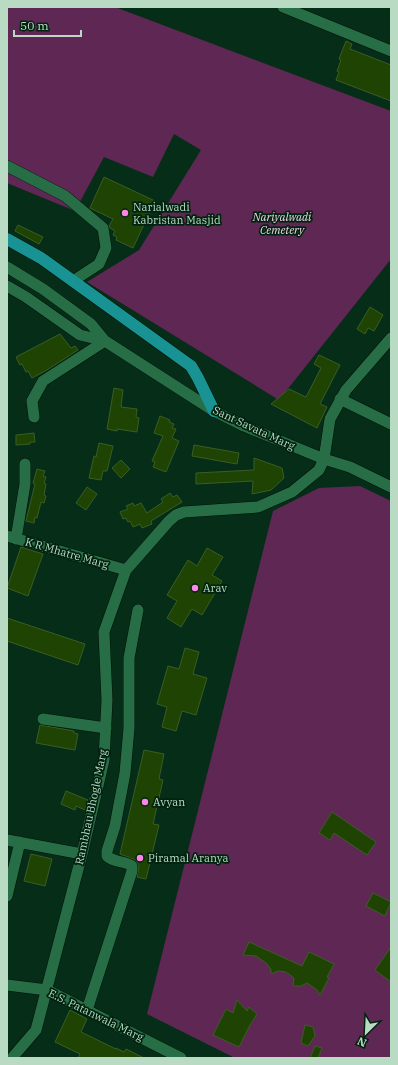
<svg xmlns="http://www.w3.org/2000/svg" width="398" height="1065" font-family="'IBM Plex Serif',serif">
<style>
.green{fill:#5f2754}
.building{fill:#1f4303;stroke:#395e24}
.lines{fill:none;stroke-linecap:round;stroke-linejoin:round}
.minor-casing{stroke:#011207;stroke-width:12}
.major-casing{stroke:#011207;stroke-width:13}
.minor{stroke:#276e46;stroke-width:11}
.major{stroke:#199293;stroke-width:12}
.poi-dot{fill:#fc86e4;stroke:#00230f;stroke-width:1.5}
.labels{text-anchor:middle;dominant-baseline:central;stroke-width:3.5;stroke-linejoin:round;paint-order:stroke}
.poi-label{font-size:11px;fill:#b9dbc4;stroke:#00230f;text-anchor:start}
.park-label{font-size:11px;font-style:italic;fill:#f1d7ea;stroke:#00230f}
.street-label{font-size:11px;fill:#b9dbc4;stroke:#00230f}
</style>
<rect width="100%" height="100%" fill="#062d18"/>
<path class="green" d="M7 7H115L391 111V259L279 400 87 282 139 250 201 150 174 134 153 177 104 157 75 211 7 183Z
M360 486 391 501V1058H235L147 1014 273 511 319 488Z"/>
<path class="building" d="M346 41 352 44 350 49 391 65V101L336 80 339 72 337 71 341 60 339 59Z
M104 177 155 201 133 248 116 240 117 237 113 235 115 231 110 228 109 226 113 219 90 208Z
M18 225 43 237 39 244 15 231Z
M370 307 383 315 374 331 368 328 365 334 357 329Z
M60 334 71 348 75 346 78 350 47 370 32 378 28 371 26 372 22 364 20 365 16 357Z
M319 355 340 365 320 404 327 407 317 428 271 404 289 389 306 397 321 368 314 364Z
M114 388 123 390 121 407 137 409 136 417 139 418 137 432 117 429V431L107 429Z
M160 416 170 420 169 422 174 424 172 428 176 429 172 438 179 441 166 472 153 467 155 462 152 461 163 436 154 433Z
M34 433 35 442H30V444L16 445V435Z
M99 443 113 446 107 471H103L101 480 89 478 94 456 96 457Z
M194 445 239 453 237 464 192 456Z
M254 458 282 468 284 478 271 490 252 494 253 481 196 484V473L254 470Z
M121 460 130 469 121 478 112 468Z
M37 469 45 471 43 476 46 477 44 483 46 484 44 495 46 496 44 503 41 502 37 518 35 517 34 523 26 521 35 484 33 483Z
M87 487 97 494 86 510 76 503Z
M170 493 173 497 177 495 182 502 151 521 152 524 142 528 140 524 133 527 130 521 128 522 126 518 123 519 120 512 128 509 126 506 133 503 134 506 141 503 147 513 163 502 161 499Z
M21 547 43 554 28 596 7 588Z
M207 548 223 557 212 575 222 581 202 615 192 609 181 627 167 618 177 601 167 595 188 560 197 566Z
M7 618 85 644 78 665 7 641Z
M185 648 199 652 193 674 207 678 196 715 182 711 176 731 162 727 167 707 157 704 168 666 179 669Z
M40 725 74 731V733L78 734 75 750 36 743Z
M144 750 164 754 159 779 163 780 153 824 159 825 146 879 137 877 139 866 136 860 120 854Z
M66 791 88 800 85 810 76 806 75 810 61 804Z
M332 812 376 842 367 855 334 833 330 840 319 833Z
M31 854 52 859 45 886 24 881Z
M373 893 391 902 385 916 366 906Z
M249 942 302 966 309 952 334 964 327 977 329 978 320 995 317 990 307 983 301 986H293L294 978 286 972 278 971 271 974V969L266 963 256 956 243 955Z
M391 947V982L375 970Z
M237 1000 247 1011 249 1007 257 1014 250 1025 239 1047 213 1035 226 1009 233 1013Z
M70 1010 87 1019 81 1032 116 1049V1048L124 1052 126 1049 144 1058H78L80 1054 55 1042Z
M305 1025 313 1027 315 1036 308 1046 301 1043Z
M315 1046 322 1048 318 1058H310Z"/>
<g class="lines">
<g class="minor-casing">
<path id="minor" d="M283 7 391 51
M7 166 65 196 103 228 106 248 99 264 73 281
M7 267 43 289 91 324 105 341 214 411 244 426 324 459 350 467 391 487
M7 286 26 297 80 335 105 341
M340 399 391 424
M34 417 32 401 43 381 105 341
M7 536 126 570
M16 539 25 484V464
M43 719 106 728
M7 840 82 854
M7 896 20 842
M7 985 47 990 181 1058
M87 1010 132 871V866C124 860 114 863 107 856V851L115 826 125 773 129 728V658L138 610
M12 1058 36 1030 82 854 104 760 107 700 104 632 126 570 169 521 176 515 184 512 258 507 292 492 319 470 324 459 330 419 346 390 391 338"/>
</g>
<g class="major-casing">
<path id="major" d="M7 239 41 258 191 366 198 378 214 411"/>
</g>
<use href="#minor" class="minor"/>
<use href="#major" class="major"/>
</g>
<g class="poi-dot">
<circle cx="125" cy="213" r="4"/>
<circle cx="195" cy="588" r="4"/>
<circle cx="145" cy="802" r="4"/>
<circle cx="140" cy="858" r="4"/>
</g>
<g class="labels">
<g class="poi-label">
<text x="133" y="207">Narialwadi<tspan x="133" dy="13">Kabristan Masjid</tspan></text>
<text x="203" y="588">Arav</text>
<text x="153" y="802">Avyan</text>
<text x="148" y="858">Piramal Aranya</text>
</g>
<g class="park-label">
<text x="282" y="217">Nariyalwadi<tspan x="282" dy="13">Cemetery</tspan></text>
</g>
<g class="street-label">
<text transform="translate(254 428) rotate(25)">Sant Savata Marg</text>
<text transform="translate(67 553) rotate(16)">K R Mhatre Marg</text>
<text transform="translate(91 807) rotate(-78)">Rambhau Bhogle Marg</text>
<text transform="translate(96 1015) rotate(26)">E.S. Patanwala Marg</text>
</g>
</g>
<rect width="398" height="1065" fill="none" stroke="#b9dbc4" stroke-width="16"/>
<g transform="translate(366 1033) rotate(204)" stroke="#00230f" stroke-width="3" paint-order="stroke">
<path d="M0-3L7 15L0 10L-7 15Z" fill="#b9dbc4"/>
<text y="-6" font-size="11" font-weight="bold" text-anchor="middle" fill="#b9dbc4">N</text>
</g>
<path d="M14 30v6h67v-6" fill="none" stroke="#b9dbc4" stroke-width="2"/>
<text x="20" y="30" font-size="12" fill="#b9dbc4" stroke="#00230f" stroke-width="3" paint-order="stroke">50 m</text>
</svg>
